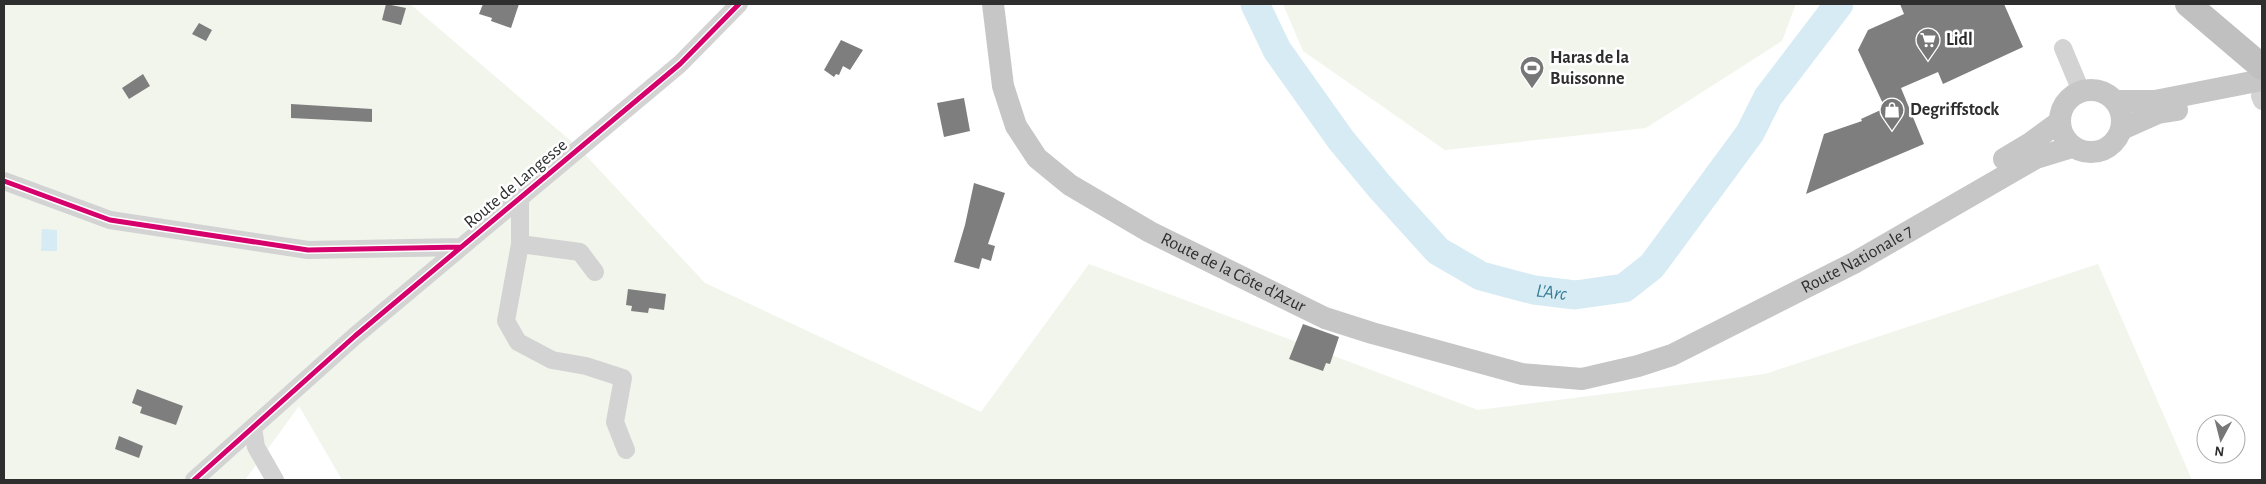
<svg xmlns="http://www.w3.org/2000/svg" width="2266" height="484" viewBox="0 0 2266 484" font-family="'Alegreya Sans',sans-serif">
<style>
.green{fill:#f1f5eb}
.water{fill:#d6ebf3}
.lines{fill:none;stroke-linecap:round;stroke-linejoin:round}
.river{stroke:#d6ebf3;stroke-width:29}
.building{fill:#7e7e7e}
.minor{stroke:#d3d3d3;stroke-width:18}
.major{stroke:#c6c6c6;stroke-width:22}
.highway{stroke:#c0c0c0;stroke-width:26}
.cycleway-casing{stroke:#fff;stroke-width:8}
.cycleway{stroke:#d6006c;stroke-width:5}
.labels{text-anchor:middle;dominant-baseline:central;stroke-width:5;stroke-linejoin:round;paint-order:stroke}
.poi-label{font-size:18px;font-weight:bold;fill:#2e2e2e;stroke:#fff;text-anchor:start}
.street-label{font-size:18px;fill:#2e2e2e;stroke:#fff}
.water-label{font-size:19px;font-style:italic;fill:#357c96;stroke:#fff}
</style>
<rect width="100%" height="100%" fill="#fff"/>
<path class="green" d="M4,4H410L578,147L705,283L981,412L1089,264L1478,410L1765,374L2098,264L2192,480H342L299,406L245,480H4Z
M1283,4H1796L1782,41L1646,128L1445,150L1303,51Z"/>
<path class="water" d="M42,229L57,230V251H41Z"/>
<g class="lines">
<path class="river" id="s1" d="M1255,4L1277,50L1341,140L1380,187L1438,251L1481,276L1534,290L1575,295L1624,288L1652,266L1750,133L1768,97L1839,4"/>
</g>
<path class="building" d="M386,4L406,8L401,25L382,20Z
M483,4H519L511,28L491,21L492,18L479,14Z
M1900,4H2004L2023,47L1943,84L1938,72L1901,88L1924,144L1806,194L1824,134L1862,121L1861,119L1885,108L1858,50L1868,30L1904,14Z
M199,23L212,30L206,41L192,34Z
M841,40L863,50L850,70L843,66L839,75L836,74L834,77L824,70Z
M143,74L150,86L129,99L122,88Z
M964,98L970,131L944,137L937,103Z
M291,104L372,109V122L291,118Z
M974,183L1005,193L988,244L995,246L991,261L982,258L979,269L954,262L965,225Z
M628,289L666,294L664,310L649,308L648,313L631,311L632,306L626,305Z
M1303,324L1339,337L1330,364L1326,363L1323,371L1289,359Z
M137,389L183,406L176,425L140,413L142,407L132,403Z
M119,436L143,446L139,458L115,449Z"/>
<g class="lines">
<path class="minor" d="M2063,48L2081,91
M2260,96L2262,101
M4,181L110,220L308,250L461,247
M520,198V244L580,252L595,272
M520,244L506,321L518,342L552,360L586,366L623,378L615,422L626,450
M253,428L256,447L275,480
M194,480L355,336L680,64L739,4"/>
<g class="major">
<path id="s2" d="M993,4L1003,86L1016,126L1037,158L1070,185L1150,232L1325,318L1372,333L1522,374L1582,379L1638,366L1672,355L1854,263L2036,158L2072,147"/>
<circle cx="2091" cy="121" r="31"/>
<path d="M2116,101H2155L2262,80"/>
<path d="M2122,129L2158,113L2177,110"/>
<path d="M2004,159L2029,144L2059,122"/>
</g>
<path class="highway" d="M2188,4L2262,67"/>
<defs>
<path id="cycleway" d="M4,181L110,220L308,250L461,247
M194,480L355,336L680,64L739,4"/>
</defs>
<use href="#cycleway" class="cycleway-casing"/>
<use href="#cycleway" class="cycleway"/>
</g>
<defs>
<symbol id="supermarket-pin" viewBox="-11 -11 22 30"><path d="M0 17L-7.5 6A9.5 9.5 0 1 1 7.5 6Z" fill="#777" stroke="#fff"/><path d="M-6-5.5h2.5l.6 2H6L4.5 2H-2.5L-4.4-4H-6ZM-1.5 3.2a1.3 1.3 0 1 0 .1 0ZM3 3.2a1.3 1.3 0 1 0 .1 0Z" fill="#fff"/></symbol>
<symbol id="stadium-pin" viewBox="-11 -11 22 30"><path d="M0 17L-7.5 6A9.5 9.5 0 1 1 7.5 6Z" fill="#777" stroke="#fff"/><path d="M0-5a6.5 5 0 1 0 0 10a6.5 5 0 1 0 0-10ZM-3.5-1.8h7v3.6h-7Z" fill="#fff"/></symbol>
<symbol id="shop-pin" viewBox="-11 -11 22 30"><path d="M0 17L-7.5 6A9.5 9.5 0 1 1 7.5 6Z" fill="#777" stroke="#fff"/><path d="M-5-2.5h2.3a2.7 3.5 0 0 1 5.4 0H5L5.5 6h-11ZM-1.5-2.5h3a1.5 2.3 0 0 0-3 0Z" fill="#fff"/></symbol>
</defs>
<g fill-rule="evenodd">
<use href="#supermarket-pin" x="1914" y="26" width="28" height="38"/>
<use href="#stadium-pin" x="1518" y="54" width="28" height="38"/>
<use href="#shop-pin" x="1878" y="96" width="28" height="38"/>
</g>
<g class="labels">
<g class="poi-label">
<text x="1946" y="40">Lidl</text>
<text x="1550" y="58">Haras de la<tspan x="1550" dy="21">Buissonne</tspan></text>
<text x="1910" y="110">Degriffstock</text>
</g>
<g class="street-label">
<text transform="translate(516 184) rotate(-40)">Route de Langesse</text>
<text stroke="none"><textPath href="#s2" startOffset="1060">Route Nationale 7</textPath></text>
<text stroke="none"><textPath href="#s2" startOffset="391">Route de la Côte d'Azur</textPath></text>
</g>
<g class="water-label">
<text stroke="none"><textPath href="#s1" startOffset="431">L'Arc</textPath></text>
</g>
</g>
<rect width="2266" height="484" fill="none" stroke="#2e2e2e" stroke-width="10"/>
<g transform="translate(2221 439) rotate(187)"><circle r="24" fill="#ffffff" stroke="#ababab"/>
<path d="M0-4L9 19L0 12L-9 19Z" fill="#777777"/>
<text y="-8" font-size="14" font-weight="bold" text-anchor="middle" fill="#2e2e2e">N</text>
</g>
</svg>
